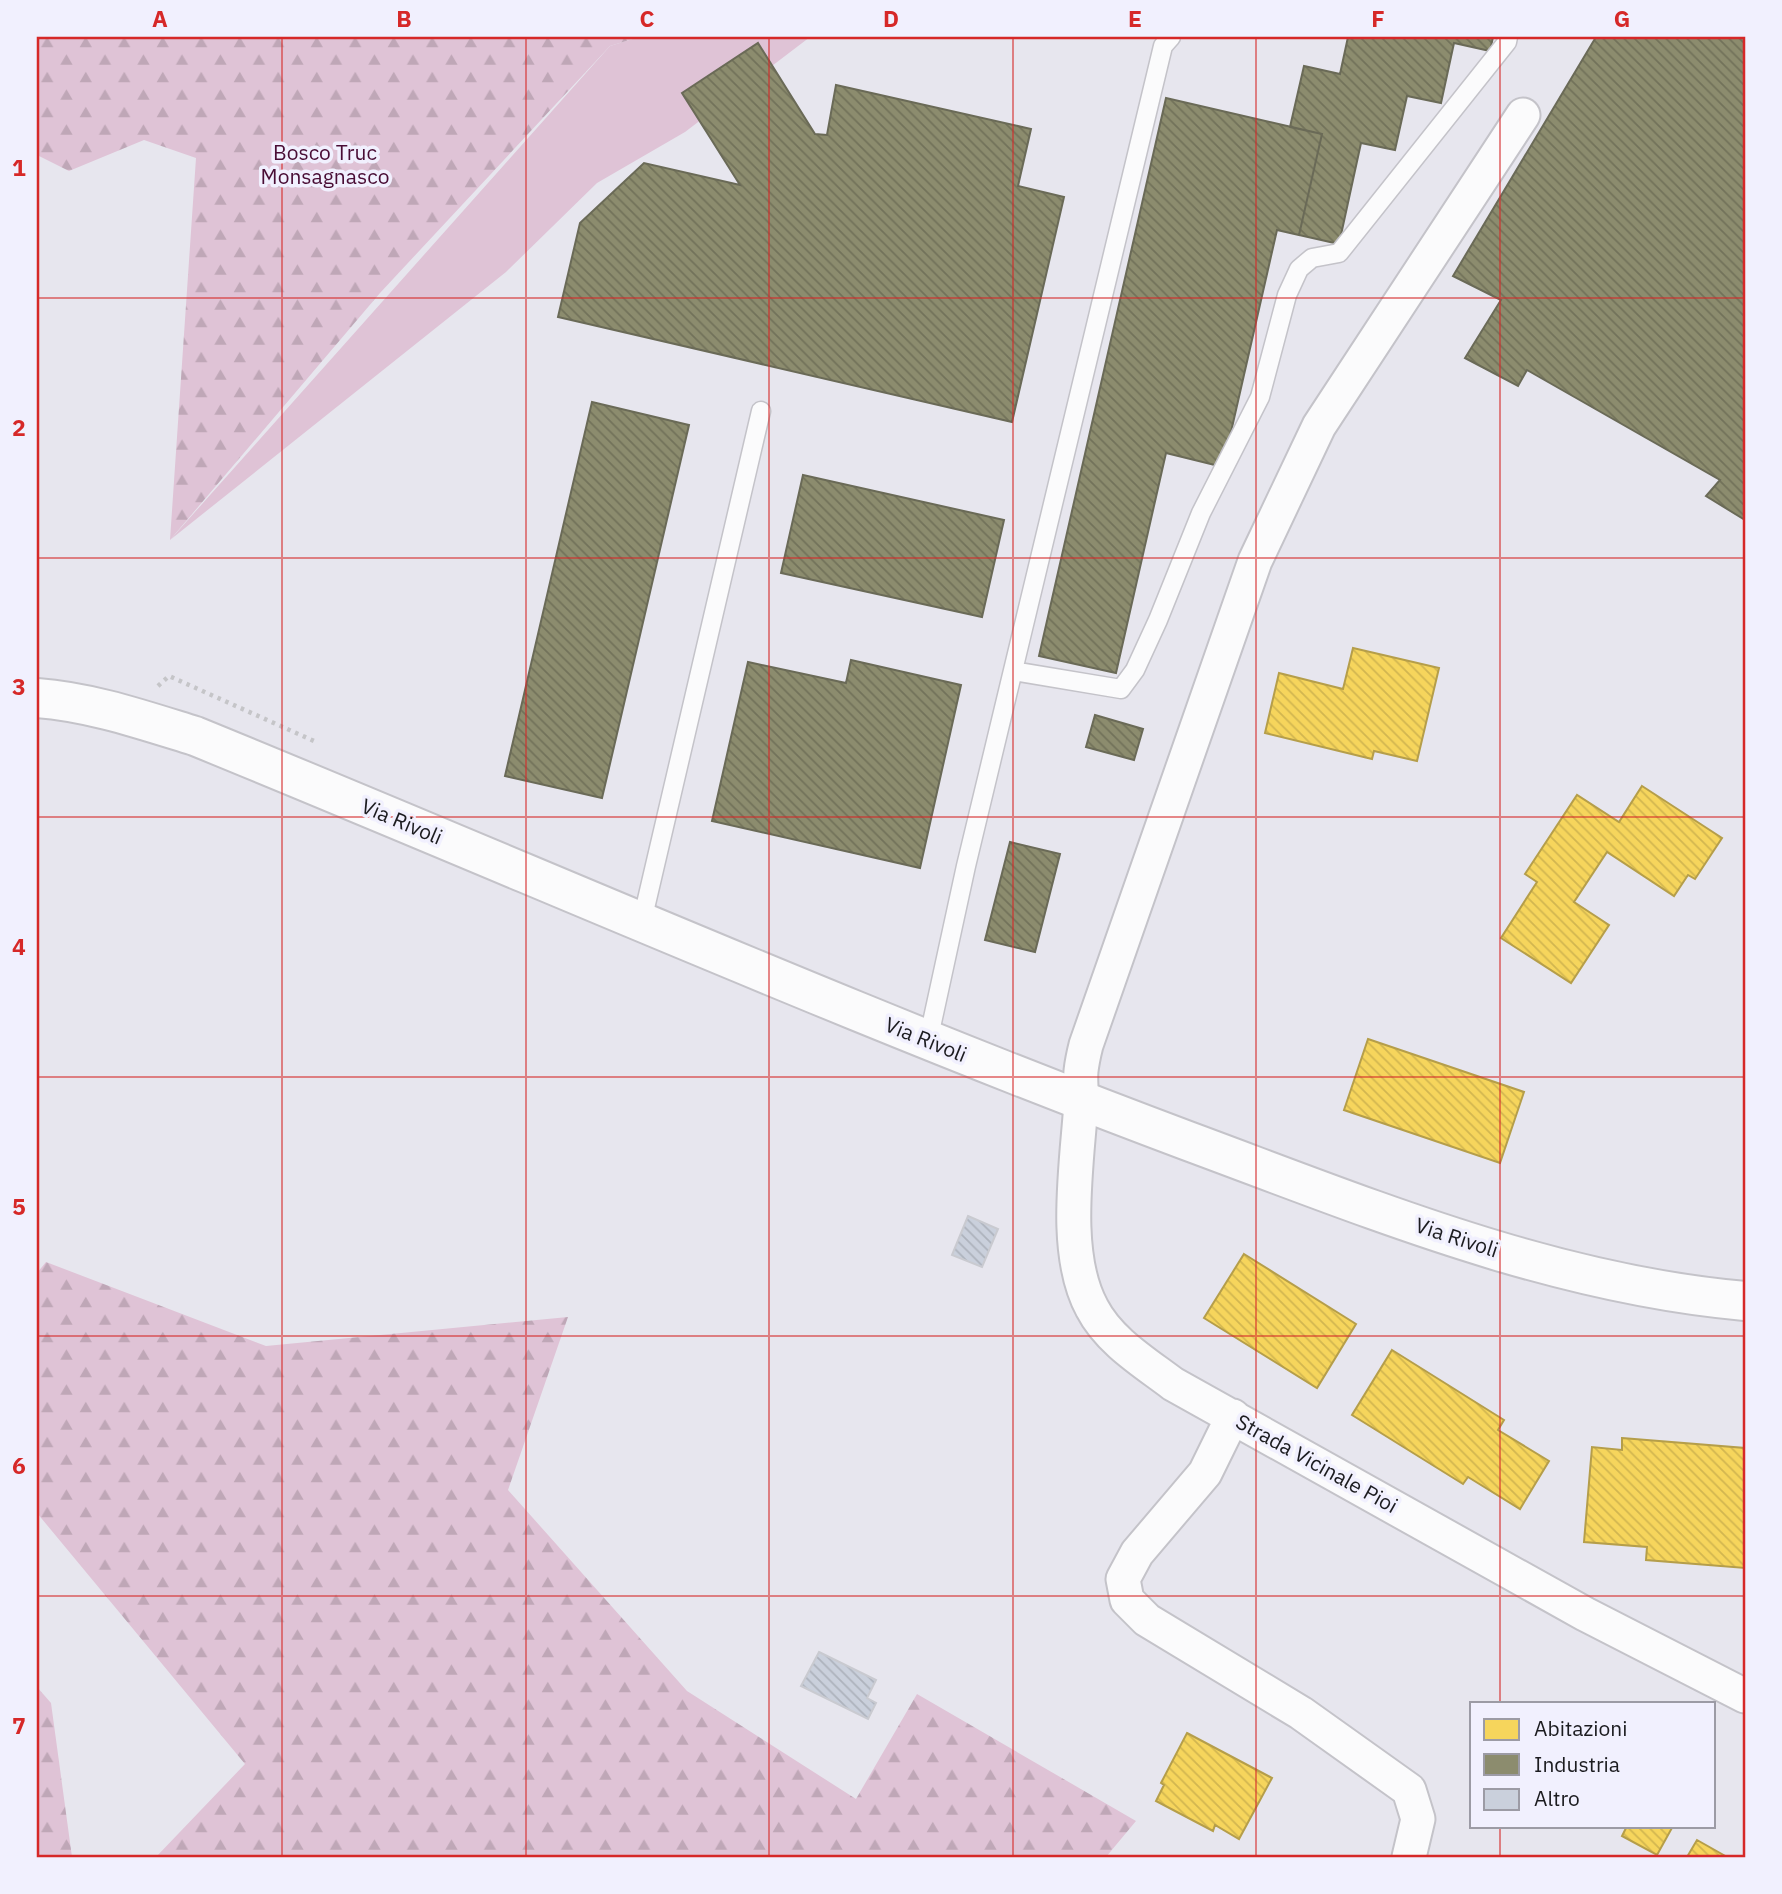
<svg xmlns="http://www.w3.org/2000/svg" width="1782" height="1894" viewBox="0 0 1782 1894" font-family="'IBM Plex Sans',sans-serif">
<style>
.grass{fill:#dfc3d6}
.forest{fill:url(#forest-firs)}
.homes{fill:url(#homes-back-hatch);stroke:#b59e4a;stroke-width:2}
.industry{fill:url(#industry-back-hatch);stroke:#6a6a57;stroke-width:2}
.building{fill:url(#building-back-hatch);stroke:#c9cad0;stroke-width:2}
.lines{fill:none;stroke-linecap:round;stroke-linejoin:round}
.service-casing{stroke:#c4c3c9;stroke-width:21}
.minor-casing{stroke:#c4c3c9;stroke-width:37}
.tertiary-casing{stroke:#c4c3c9;stroke-width:42}
.path{stroke:#c5c5c8;stroke-width:4.5;stroke-dasharray:3.5 5;stroke-linecap:butt}
.service{stroke:#fbfbfc;stroke-width:18}
.minor{stroke:#fbfbfc;stroke-width:33}
.tertiary{stroke:#fbfbfc;stroke-width:38}
.grid{fill:none;stroke:#d62828;stroke-width:2;stroke-opacity:0.55}
.labels{text-anchor:middle;dominant-baseline:central;stroke-width:7;stroke-linejoin:round;paint-order:stroke}
.park-label{font-size:21px;fill:#490d35;stroke:#f1f0fe}
.street-label{font-size:21px;fill:#1c1c20;stroke:#f1f0fe}
.neatline{fill:none;stroke:#d62828;stroke-width:2.5}
.grid-label{font-size:23px;text-anchor:middle;font-weight:bold;fill:#d62828}
</style>
<defs>
<pattern id="forest-firs" width="22" height="20" patternUnits="userSpaceOnUse" patternTransform="scale(1.75)"><rect width="22" height="20" fill="#dfc3d6"/><path d="M5 1l3.5 6h-7zM16 11l3.5 6h-7z" fill="#bfa7b7"/></pattern>
<pattern id="homes-back-hatch" width="6" height="6" patternUnits="userSpaceOnUse" patternTransform="scale(1.75)"><rect width="6" height="6" fill="#f6d55c"/><path d="M-1 5l2 2M0 0l6 6M5-1l2 2" fill="none" stroke="#d2b650"/></pattern>
<pattern id="industry-back-hatch" width="6" height="6" patternUnits="userSpaceOnUse" patternTransform="scale(1.75)"><rect width="6" height="6" fill="#8c8c6e"/><path d="M-1 5l2 2M0 0l6 6M5-1l2 2" fill="none" stroke="#72725a"/></pattern>
<pattern id="building-back-hatch" width="6" height="6" patternUnits="userSpaceOnUse" patternTransform="scale(1.75)"><rect width="6" height="6" fill="#cad0dc"/><path d="M-1 5l2 2M0 0l6 6M5-1l2 2" fill="none" stroke="#adb2bc"/></pattern>
</defs>
<rect width="100%" height="100%" fill="#e7e6ee"/>
<path class="grass" d="M639,37H810L685,132L597,183L506,272L170,540L610,46Z"/>
<path class="forest" d="M37,37H639L610,46L380,293L170,540L196,158L144,140L69,171L37,155Z
M46,1262L266,1346L568,1317L508,1490L687,1691L856,1799L917,1694L1136,1821L1106,1857H156L245,1764L37,1513V1273Z
M37,1687L51,1703L72,1857H37Z"/>
<path class="homes" d="M1353,648L1439,668L1417,761L1374,751L1372,759L1265,733L1279,673L1343,689Z
M1642,786L1722,838L1695,879L1688,875L1674,896L1607,852L1574,902L1609,925L1571,983L1501,938L1537,882L1525,874L1577,795L1619,822Z
M1368,1039L1524,1092L1500,1163L1344,1110Z
M1244,1254L1356,1324L1317,1388L1204,1318Z
M1392,1350L1504,1420L1498,1430L1549,1461L1520,1509L1468,1477L1463,1484L1352,1415Z
M1622,1438L1745,1448V1568L1646,1560L1647,1547L1584,1542L1592,1447L1622,1450Z
M1187,1733L1272,1778L1239,1839L1215,1825L1213,1831L1156,1801L1164,1785L1161,1783Z
M1627,1826H1673L1657,1855L1622,1836Z
M1697,1840L1727,1857H1687Z"/>
<path class="industry" d="M1348,37H1493L1490,51L1454,43L1441,103L1407,96L1395,150L1361,143L1339,244L1299,235L1322,134L1290,127L1304,66L1340,74Z
M1596,37H1745V520L1706,496L1720,480L1527,370L1518,386L1465,358L1501,300L1453,276Z
M758,43L815,134L827,135L836,85L1031,129L1018,186L1064,197L1012,422L558,317L580,223L644,163L740,185L682,93Z
M1166,98L1322,134L1299,235L1277,230L1223,467L1166,453L1116,673L1039,656Z
M592,402L689,425L602,798L505,776Z
M803,475L1004,520L982,617L781,573Z
M851,660L961,685L920,868L712,821L748,662L846,683Z
M1095,715L1143,729L1134,760L1086,747Z
M1010,842L1060,854L1035,952L985,940Z"/>
<path class="building" d="M968,1216L998,1229L982,1267L952,1255Z
M819,1652L876,1680L867,1698L876,1703L868,1719L801,1686Z"/>
<g class="lines">
<defs>
<path id="service" d="M1013,671L1121,689L1135,670L1158,620L1201,513L1260,397L1287,295L1299,269L1312,258L1339,253L1507,42L1508,37
M642,921L761,411
M928,1041L966,866L1163,46L1171,37"/>
<path id="minor" d="M1523,115L1319,426L1255,561L1086,1045C1084,1053 1082,1062 1081,1071C1080,1081 1082,1092 1081,1103C1077,1164 1062,1253 1092,1308C1109,1341 1144,1362 1173,1384L1585,1614L1745,1696
M1233,1416L1205,1473L1137,1553L1123,1579L1127,1600L1147,1620L1301,1713L1409,1790L1418,1819L1409,1857"/>
<path id="tertiary" d="M37,698C91,702 143,720 195,736C526,871 853,1016 1188,1141C1369,1208 1551,1284 1745,1301"/>
</defs>
<use href="#service" class="service-casing"/>
<use href="#minor" class="minor-casing"/>
<use href="#tertiary" class="tertiary-casing"/>
<path class="path" d="M158,686L169,676L314,741"/>
<use href="#service" class="service"/>
<use href="#minor" class="minor"/>
<use href="#tertiary" class="tertiary"/>
</g>
<path class="grid" d="M282,37V1857M526,37V1857M769,37V1857M1013,37V1857M1256,37V1857M1500,37V1703M37,298H1745M37,558H1745M37,817H1745M37,1077H1745M37,1336H1745M37,1596H1745M1500,1826V1857"/>
<g class="labels">
<g class="park-label">
<text x="325" y="152">Bosco Truc<tspan x="325" dy="24">Monsagnasco</tspan></text>
</g>
<g class="street-label">
<text transform="translate(402 821) rotate(23)">Via Rivoli</text>
<text transform="translate(926 1039) rotate(22)">Via Rivoli</text>
<text transform="translate(1457 1237) rotate(18)">Via Rivoli</text>
<text transform="translate(1317 1463) rotate(29)">Strada Vicinale Pioi</text>
</g>
</g>
<rect width="1782" height="1894" fill="none" stroke="#f1f0fe" stroke-width="77"/>
<rect x="1470" y="1702" width="245" height="126" fill="#f1f0fe" stroke="#9c9ba5" stroke-width="2"/>
<rect x="1484" y="1719" width="35" height="21" fill="#f6d55c" stroke="#9c9ba5" stroke-width="2"/>
<text x="1534" y="1736" font-size="21" fill="#1c1c20">Abitazioni</text>
<rect x="1484" y="1754" width="35" height="21" fill="#8c8c6e" stroke="#9c9ba5" stroke-width="2"/>
<text x="1534" y="1772" font-size="21" fill="#1c1c20">Industria</text>
<rect x="1484" y="1789" width="35" height="21" fill="#cad0dc" stroke="#9c9ba5" stroke-width="2"/>
<text x="1534" y="1806" font-size="21" fill="#1c1c20">Altro</text>
<rect x="38" y="38" width="1706" height="1818" class="neatline"/>
<g class="grid-label">
<text x="160" y="27">A</text>
<text x="404" y="27">B</text>
<text x="647" y="27">C</text>
<text x="891" y="27">D</text>
<text x="1135" y="27">E</text>
<text x="1378" y="27">F</text>
<text x="1622" y="27">G</text>
<text x="19" y="176">1</text>
<text x="19" y="436">2</text>
<text x="19" y="695">3</text>
<text x="19" y="955">4</text>
<text x="19" y="1215">5</text>
<text x="19" y="1474">6</text>
<text x="19" y="1734">7</text>
</g>
</svg>
